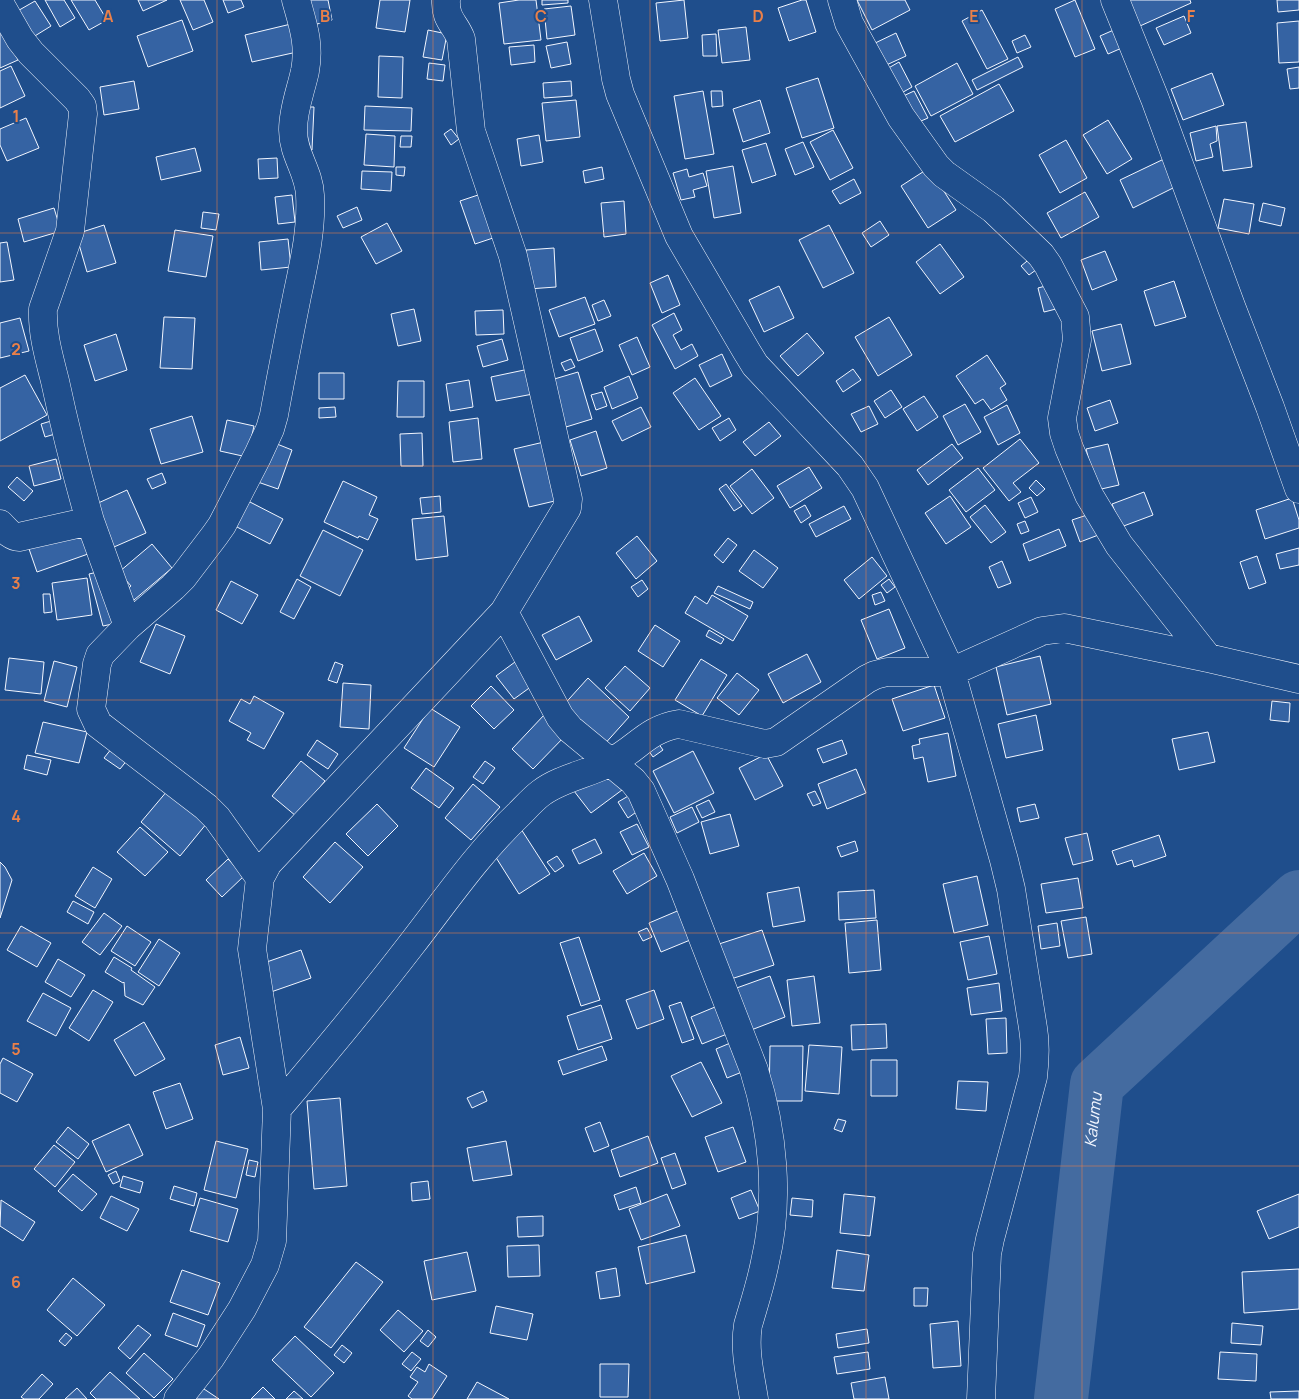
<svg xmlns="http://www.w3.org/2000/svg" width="1299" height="1399" viewBox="0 0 1299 1399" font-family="Manrope,sans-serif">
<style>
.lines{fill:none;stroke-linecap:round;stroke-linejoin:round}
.river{stroke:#446ba0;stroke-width:54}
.building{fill:#3563a3;stroke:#f2f6ff}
.minor-casing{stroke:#f2f6ff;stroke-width:29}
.minor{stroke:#1f4e8c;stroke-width:28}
.grid{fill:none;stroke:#ea8049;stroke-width:1;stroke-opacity:0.55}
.labels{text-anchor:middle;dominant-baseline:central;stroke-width:4;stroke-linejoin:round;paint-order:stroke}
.water-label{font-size:16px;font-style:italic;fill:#f2f6ff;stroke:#1f4e8c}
.grid-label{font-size:16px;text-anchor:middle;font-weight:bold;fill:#ea8049;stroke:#1f4e8c;stroke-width:4;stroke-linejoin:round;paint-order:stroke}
</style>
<rect width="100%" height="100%" fill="#1f4e8c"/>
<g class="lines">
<path class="river" id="s1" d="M1061,1399L1097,1084L1299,897"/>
</g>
<path class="building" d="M45,0H64L75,18L60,27Z
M71,0H95L107,20L89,30Z
M138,0H167L143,11Z
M180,0H204L213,22L193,30Z
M223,0H241L244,7L228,13Z
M300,0H328L332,20L306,27Z
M380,0H410L405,32L376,28Z
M519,0H536L541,40L504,44L499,3Z
M542,0H568V3L542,5Z
M684,0L688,38L660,41L656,3Z
M802,0H806L816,32L789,41L778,8Z
M857,0H905L910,10L872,30Z
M1075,0L1095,49L1075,57L1055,9Z
M1129,0H1190L1191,3L1140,26Z
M1277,0H1299V10L1278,12Z
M35,1L51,26L30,39L14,13Z
M571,6L575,35L547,39L544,9Z
M982,10L1008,59L987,69L962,21Z
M1184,16L1191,33L1164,45L1156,28Z
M182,20L193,51L148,67L137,36Z
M1299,21V62L1279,63L1277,23Z
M291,24L297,52L252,62L245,35Z
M0,25H1L18,60L0,68Z
M746,27L750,60L722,63L718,30Z
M1116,29L1124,47L1108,54L1100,36Z
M428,30L447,34L442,60L423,57Z
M896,33L906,56L882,67L871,45Z
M716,34L717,56H703L702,35Z
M1025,35L1031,47L1017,53L1012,41Z
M567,42L571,64L551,68L546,46Z
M534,45L535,62L511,65L509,47Z
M379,56L403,57L402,98L378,97Z
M1018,57L1023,67L977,90L972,80Z
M899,62L912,87L898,95L885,70Z
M429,63L445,65L443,81L427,79Z
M957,63L973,94L931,116L915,86Z
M11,66L25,96L0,108V71Z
M1299,67V88L1290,89L1287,69Z
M1212,73L1224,105L1183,120L1171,89Z
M818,78L834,128L802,138L786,88Z
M134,81L139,109L104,115L100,87Z
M571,81L572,96L544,98L543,83Z
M999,84L1014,111L955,142L940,116Z
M703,91L714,154L685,159L674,96Z
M711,91H722L723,106L712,107Z
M914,91L928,118L914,124L901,97Z
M576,100L580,137L546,141L542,103Z
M760,100L770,133L743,142L733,109Z
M365,106L412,108L411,131L364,130Z
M300,107H314L312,150L299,149Z
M26,118L39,148L7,161L0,145V129Z
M1108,120L1132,159L1107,174L1083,135Z
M1246,122L1252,167L1223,171L1217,126Z
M1216,126L1217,141L1210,144L1213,157L1196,161L1190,133Z
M451,129L459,139L451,145L444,134Z
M833,130L853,168L830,180L810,142Z
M366,134L395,136L394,167L364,165Z
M539,135L543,162L521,166L517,139Z
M401,136H412L411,147H400Z
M1066,140L1087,178L1060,193L1039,155Z
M803,142L814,167L795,175L785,149Z
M766,143L776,175L752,183L742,150Z
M195,148L201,171L161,180L156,157Z
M277,158L278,178L259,179L258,159Z
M1166,158L1179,185L1133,208L1120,180Z
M733,166L741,213L714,218L706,171Z
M396,167H405L404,176L396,175Z
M602,167L604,179L585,183L583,171Z
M929,168L956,210L928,228L901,186Z
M687,169L689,177L703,173L707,186L693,190L695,197L681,200L673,173Z
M362,171L392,172L391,191L361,189Z
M854,179L861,193L840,204L832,191Z
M1085,192L1099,217L1061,238L1047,213Z
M484,193L499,236L475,244L460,201Z
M292,195L295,222L278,224L275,197Z
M1224,199L1254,204L1249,234L1218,228Z
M624,201L626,234L604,237L601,203Z
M1263,203L1285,208L1281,226L1259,221Z
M357,207L362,220L343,228L337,216Z
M54,208L61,231L24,242L18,219Z
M203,212L219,214L216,230L201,228Z
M880,221L889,235L871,247L862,233Z
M387,223L402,251L376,264L361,237Z
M104,225L116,263L87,272L76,234Z
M829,225L854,273L823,288L799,240Z
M175,230L213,236L206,277L168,271Z
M288,239L291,267L261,270L259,242Z
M7,242L14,280L0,282V243Z
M940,244L964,277L940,294L916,262Z
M554,248L556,287L528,289L526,250Z
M1105,251L1117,280L1092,290L1081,260Z
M1032,257L1040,267L1029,275L1021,266Z
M668,275L680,305L662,313L650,283Z
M1174,281L1186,317L1155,326L1144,291Z
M1053,284L1060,308L1044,312L1038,288Z
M779,286L794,318L764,332L749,300Z
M585,297L595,324L559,337L549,310Z
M604,300L611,316L598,321L592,305Z
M414,309L421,341L398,346L391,314Z
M503,310L504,334L476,335L475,311Z
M674,313L682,330L673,335L681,350L692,344L698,356L675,369L652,325Z
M164,317L195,318L192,369L160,368Z
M889,317L912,355L878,376L855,337Z
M20,318L29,351L0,358V323Z
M1121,324L1131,364L1102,371L1092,331Z
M595,329L603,351L578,361L570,338Z
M807,333L824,353L798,376L780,356Z
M116,334L127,370L95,381L84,345Z
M637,337L650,367L632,375L619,345Z
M502,339L508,360L483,367L477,346Z
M722,354L732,376L710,387L699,365Z
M987,355L1006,384L1000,388L1007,400L991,410L983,399L975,404L956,376Z
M571,359L575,367L565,371L561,363Z
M529,369L533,394L496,401L491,377Z
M853,369L861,380L843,392L836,381Z
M578,372L592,419L566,427L551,380Z
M319,373H344V399H319Z
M25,375L47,415L0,441V388Z
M629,376L638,398L612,409L604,387Z
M695,378L721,416L699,430L673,393Z
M469,380L473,407L450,411L446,384Z
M398,381H424V417H397Z
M891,390L902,407L885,418L874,401Z
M602,392L607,406L596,410L591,395Z
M924,396L938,417L917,431L903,409Z
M1110,400L1118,423L1095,431L1087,408Z
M965,404L981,432L958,445L943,416Z
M1007,405L1020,433L998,445L984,417Z
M869,406L878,424L861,432L851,414Z
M335,407L336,417L319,418V408Z
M641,407L651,427L622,441L612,421Z
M192,416L203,452L161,464L150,429Z
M478,418L482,459L453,462L449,422Z
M729,418L736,430L720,441L712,428Z
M227,420L254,426L247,457L220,451Z
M51,421L55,434L45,437L41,424Z
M769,422L781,436L755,456L743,442Z
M596,431L607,468L581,476L570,440Z
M422,433L423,466H401L400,434Z
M1020,439L1039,463L1013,483L1021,492L1009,501L983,468Z
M267,440L292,450L278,489L252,480Z
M544,442L559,500L529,507L514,449Z
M952,444L963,458L928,485L917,470Z
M1108,444L1119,485L1097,490L1086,449Z
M56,459L61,479L34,486L29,466Z
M809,467L822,488L790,508L777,486Z
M978,468L995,490L966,512L949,490Z
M752,469L774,498L752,514L730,486Z
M162,473L166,483L152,489L147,479Z
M17,477L33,491L24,501L8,487Z
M1036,480L1045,489L1037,496L1029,488Z
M343,481L377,497L369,515L378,519L368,540L359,536L358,538L324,522Z
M726,484L742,506L734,511L719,489Z
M127,490L146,533L114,547L96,504Z
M1144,492L1153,515L1121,527L1112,504Z
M440,496L441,512L422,514L420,498Z
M950,496L971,527L946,544L925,513Z
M1031,497L1038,512L1025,518L1018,503Z
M1292,498L1299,520V528L1265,539L1256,510Z
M248,501L283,519L270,544L235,526Z
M805,505L811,516L801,523L794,511Z
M985,505L1006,532L991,543L970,517Z
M844,506L851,519L816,537L809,524Z
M1093,513L1101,534L1080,542L1072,520Z
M444,516L448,556L416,560L412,519Z
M1025,521L1029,531L1021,534L1017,524Z
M79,529L88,554L37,572L28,546Z
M1059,529L1066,546L1029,561L1023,544Z
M323,530L363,550L340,596L300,576Z
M637,536L657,561L636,579L616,553Z
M728,538L737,545L723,563L714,555Z
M152,544L172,568L128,605L120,595L131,586L119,572Z
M1299,548V565L1280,569L1276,554Z
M754,550L778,568L763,588L739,571Z
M1257,556L1266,583L1249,589L1240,562Z
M872,557L887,576L859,599L844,580Z
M1002,561L1011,583L998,588L989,567Z
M102,571L117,623L103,626L89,574Z
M87,578L92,615L57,620L52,583Z
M297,579L311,587L294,619L280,612Z
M889,579L895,587L887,593L881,585Z
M642,580L648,589L638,597L631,587Z
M231,581L258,595L242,624L216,610Z
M718,586L753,602L750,609L714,593Z
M881,592L885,601L875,605L872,595Z
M43,594H50L52,612L44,613Z
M712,595L748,616L733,641L685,613L695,596L707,604Z
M889,609L905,648L877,659L861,620Z
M579,616L592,641L556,660L542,635Z
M156,624L185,636L170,674L140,662Z
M655,625L680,641L663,667L638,651Z
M709,630L724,639L721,644L706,636Z
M807,654L821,682L783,703L768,674Z
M1040,656L1051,704L1007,715L996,667Z
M9,658L44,662L41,694L5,690Z
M701,659L727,675L702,716L675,700Z
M54,661L77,667L67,707L44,701Z
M335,662L343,665L337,683L328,680Z
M515,662L532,686L514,699L496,676Z
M625,666L650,688L630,711L605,688Z
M737,673L759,690L739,715L717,698Z
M588,678L629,717L602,747L560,709Z
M343,683L371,685L369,729L340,727Z
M934,685L945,718L903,731L892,699Z
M491,686L514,710L494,729L471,706Z
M254,696L284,713L264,749L247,740L251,733L229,721L241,699L250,704Z
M1272,701L1290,703L1289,722L1270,720Z
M430,708L460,727L434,767L404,748Z
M545,714L567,734L533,769L512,749Z
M1036,715L1043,750L1006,758L998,724Z
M43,722L87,732L79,763L35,753Z
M1208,732L1215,762L1179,770L1172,739Z
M948,733L956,776L928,782L923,757L914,759L912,746L920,744L919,739Z
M317,740L338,754L328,769L307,755Z
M656,740L663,750L653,757L646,747Z
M842,740L847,754L823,763L817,749Z
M112,748L128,759L120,769L104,758Z
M693,751L714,793L674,813L653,771Z
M766,754L783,786L755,800L739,768Z
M27,755L51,760L47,775L24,769Z
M301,761L325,781L296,816L272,796Z
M485,761L495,768L483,784L473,777Z
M604,767L622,790L591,813L574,791Z
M426,768L454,788L439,808L411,788Z
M856,769L866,793L827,809L818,784Z
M473,784L500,807L471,840L445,818Z
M168,790L207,823L180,856L141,822Z
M815,791L821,803L813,806L807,794Z
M630,795L639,810L628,818L618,802Z
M709,800L715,812L702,818L696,806Z
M377,804L398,826L368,856L346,834Z
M1035,804L1039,818L1020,822L1017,808Z
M692,807L699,822L677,833L670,817Z
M730,814L739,846L710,854L701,822Z
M637,824L649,847L632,855L620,832Z
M140,827L168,852L145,876L117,852Z
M521,829L550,874L519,894L490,848Z
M1087,833L1093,860L1073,865L1065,838Z
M1159,835L1166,856L1134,867L1132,860L1117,865L1112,851Z
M595,839L602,853L579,864L572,850Z
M855,841L858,851L841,857L837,847Z
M335,842L363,867L330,903L303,877Z
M644,853L657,876L627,894L613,871Z
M557,856L564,866L555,872L547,862Z
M228,859L244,876L222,897L206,880Z
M0,862L5,867L12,880L0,918Z
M93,867L112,879L95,908L75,896Z
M977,876L988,925L954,933L943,884Z
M1078,878L1083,908L1046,913L1041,884Z
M799,887L805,921L773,927L767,893Z
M874,890L876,918L839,920L838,892Z
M73,901L94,912L88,924L67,912Z
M682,909L695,938L661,952L649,923Z
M104,913L122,926L100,955L82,942Z
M1086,917L1092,954L1068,958L1061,921Z
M877,920L881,970L849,973L845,923Z
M1057,923L1060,946L1041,949L1038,926Z
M21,926L51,943L37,967L7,950Z
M127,926L151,942L135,966L111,951Z
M647,928L652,937L643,941L638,932Z
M762,930L774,965L731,979L719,944Z
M989,936L997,974L968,980L960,942Z
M579,937L600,1000L581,1006L560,943Z
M159,939L180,953L159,986L138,972Z
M301,950L311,978L271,992L261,964Z
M114,957L132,968L131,970L155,987L143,1005L125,996L124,982L123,983L105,972Z
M58,959L85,975L71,997L45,982Z
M770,976L785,1017L746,1032L731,990Z
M814,976L820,1023L792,1026L787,980Z
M999,983L1002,1011L971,1015L967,988Z
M93,990L113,1002L89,1041L69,1028Z
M654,990L664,1019L637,1029L626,1000Z
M43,993L71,1008L56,1036L27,1021Z
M681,1002L694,1039L682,1043L669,1006Z
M601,1005L612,1039L578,1050L567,1016Z
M715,1007L727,1034L702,1044L691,1017Z
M1006,1018L1007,1053L988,1054L986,1019Z
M144,1022L165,1059L135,1076L114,1040Z
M886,1024L887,1048L852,1050L851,1025Z
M240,1037L249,1068L223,1075L215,1045Z
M735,1041L747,1070L727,1078L716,1049Z
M809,1045L842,1047L839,1094L805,1091Z
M602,1046L607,1060L563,1075L558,1061Z
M770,1046H803L802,1101H769Z
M3,1058L33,1074L17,1102L0,1093V1064Z
M871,1060H897V1096H871Z
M701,1062L722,1103L692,1117L671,1076Z
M958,1081L988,1082L986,1111L956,1109Z
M180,1083L193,1119L166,1129L153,1092Z
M483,1091L487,1101L472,1108L467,1098Z
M340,1098L347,1186L314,1189L307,1101Z
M838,1119L846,1121L842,1132L834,1129Z
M600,1122L609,1146L594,1152L585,1128Z
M129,1124L143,1155L106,1172L92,1141Z
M68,1127L89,1144L78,1159L56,1142Z
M733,1127L746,1162L718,1172L705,1137Z
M648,1136L658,1163L620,1177L611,1150Z
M216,1141L248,1149L236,1198L204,1190Z
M506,1141L512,1175L473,1181L467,1148Z
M54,1145L75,1162L55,1187L34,1169Z
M675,1153L686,1184L672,1189L661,1158Z
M249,1160L258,1162L255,1177L246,1175Z
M116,1171L120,1181L113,1184L108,1175Z
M73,1174L97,1194L82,1211L58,1191Z
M123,1176L143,1182L140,1193L120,1187Z
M428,1181L430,1199L412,1201L411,1183Z
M174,1186L197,1193L194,1206L170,1199Z
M636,1187L641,1203L619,1210L614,1195Z
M751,1190L760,1211L739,1219L731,1198Z
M667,1194L680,1226L641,1240L629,1209Z
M844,1194L875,1197L870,1236L840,1233Z
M1299,1194V1227L1269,1239L1257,1211Z
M111,1196L139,1209L127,1231L100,1218Z
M200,1198L238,1209L228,1242L190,1231Z
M792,1198L813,1200L812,1217L790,1215Z
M1,1200L35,1222L23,1241L0,1226Z
M543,1216V1236L518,1237L517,1217Z
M686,1235L695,1272L646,1284L638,1247Z
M539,1245L540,1276L508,1277L507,1246Z
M837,1250L869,1255L864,1291L832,1288Z
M467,1252L476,1291L432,1300L424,1261Z
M356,1262L383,1282L331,1348L304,1327Z
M616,1268L620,1296L600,1299L596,1272Z
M1299,1269V1309L1244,1313L1242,1272Z
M182,1270L220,1283L208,1315L170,1302Z
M73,1278L105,1305L77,1336L47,1310Z
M914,1288H928L927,1306H914Z
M496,1306L533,1314L527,1340L490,1333Z
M398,1310L423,1331L404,1352L380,1330Z
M173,1313L205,1325L197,1347L165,1335Z
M958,1321L961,1366L933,1368L930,1324Z
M1232,1323L1263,1326L1261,1345L1231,1343Z
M138,1325L151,1335L130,1359L118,1348Z
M867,1329L869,1343L838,1348L836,1334Z
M428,1330L436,1337L428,1347L420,1341Z
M66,1333L72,1338L65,1346L59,1341Z
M295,1336L334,1373L311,1397L272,1360Z
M342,1345L352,1353L344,1363L334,1355Z
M412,1352L421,1359L411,1371L402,1364Z
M868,1352L870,1369L837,1374L834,1357Z
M1220,1352L1257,1354L1256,1381L1218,1379Z
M144,1353L173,1379L154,1398L126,1373Z
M429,1364L447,1376L432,1399H412L408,1396L418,1382L410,1377L417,1367L425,1372Z
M600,1364H629L628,1397H600Z
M110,1372L140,1399H96L90,1393Z
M42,1374L53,1384L39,1399H24L21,1397Z
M885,1377L889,1399H854L851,1383Z
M477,1382L509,1399H467Z
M201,1387L219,1399H193Z
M263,1387L275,1399H251Z
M77,1388L87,1399H65Z
M294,1391L303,1399H286Z
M1299,1391V1399H1271L1270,1392Z"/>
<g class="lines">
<defs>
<path id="minor" d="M603,0L616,79L620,94L679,236L747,352L755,365L850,466L865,488L951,672L1004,860L1011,889L1033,1028C1036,1045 1035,1060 1033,1077L990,1239L987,1254L981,1399
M842,0L849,23L855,34L901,117L936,166L944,174L993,209L1041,255L1048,265L1075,317L1077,340L1062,418L1064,433L1069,448L1089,495L1119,545L1208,658
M1115,0L1155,99L1231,306L1270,407L1299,489
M0,4L20,39L31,53L77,99L82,106L83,114L70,231L43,309C42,334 49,357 55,381C65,428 77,475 90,521
M0,524C5,529 11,537 19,537L90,521L128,626
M504,612L560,717L570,729L633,781L641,791L680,879L754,1070C773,1131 780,1199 765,1262C761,1283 754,1304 748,1325C744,1350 750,1374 754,1399
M260,878L217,818L206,807L98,724L91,709L97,664L100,655L128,626L173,587L183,577L215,535L222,525L258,455L270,429L274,415C281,376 289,336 297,296C304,263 312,229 310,195C309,171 293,155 293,130C293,109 301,90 305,71C310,44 303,25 296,0
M277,1109C323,1055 368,1001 411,945C446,900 478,853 519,814C526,807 533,799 541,793C561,778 588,774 611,762C637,749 647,729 679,724L765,744L776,742L867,679L875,675L887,672H951L1042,631L1064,628L1208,658L1299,679
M178,1399L211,1357L242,1309L265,1265L272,1241L277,1109L252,949L260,878L268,863L504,612L567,508L568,499L513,256L471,131L461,39C455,23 445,20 446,0"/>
</defs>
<use href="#minor" class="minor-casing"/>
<use href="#minor" class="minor"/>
</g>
<path class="grid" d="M217,0V1399M433,0V1399M650,0V1399M866,0V1399M1082,0V1399M0,233H1299M0,466H1299M0,700H1299M0,933H1299M0,1166H1299"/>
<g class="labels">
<g class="water-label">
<text stroke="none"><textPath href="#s1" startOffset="281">Kalumu</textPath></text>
</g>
</g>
<g class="grid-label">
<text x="108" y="22">A</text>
<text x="325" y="22">B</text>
<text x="541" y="22">C</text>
<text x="758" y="22">D</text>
<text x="974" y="22">E</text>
<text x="1191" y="22">F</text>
<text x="16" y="122">1</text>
<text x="16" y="355">2</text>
<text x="16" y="589">3</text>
<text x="16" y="822">4</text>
<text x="16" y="1055">5</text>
<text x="16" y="1288">6</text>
</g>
</svg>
